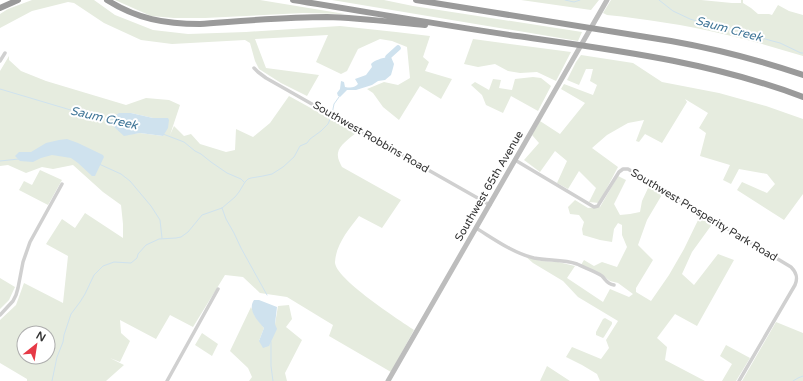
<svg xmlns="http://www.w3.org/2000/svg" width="803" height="381" viewBox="0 0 803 381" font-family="'Varela Round',sans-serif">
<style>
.green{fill:#e6ecdf;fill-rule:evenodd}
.water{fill:#cfe2ee}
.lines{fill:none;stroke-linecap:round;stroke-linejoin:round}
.stream{stroke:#cfe2ee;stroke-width:1}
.river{stroke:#cfe2ee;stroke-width:5.5}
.minor{stroke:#d0d0d0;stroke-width:3.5}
.secondary{stroke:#bdbdbd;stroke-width:5}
.motorway{stroke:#9a9a9a;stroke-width:6}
.labels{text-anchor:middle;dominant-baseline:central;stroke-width:4;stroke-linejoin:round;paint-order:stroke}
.street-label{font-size:11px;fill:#333;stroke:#fff}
.water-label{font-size:12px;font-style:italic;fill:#3f7597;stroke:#fff}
</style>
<rect width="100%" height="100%" fill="#fff"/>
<path class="green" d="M32,0H94L115,15L153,30L188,34L246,32L340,26L396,32L430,36L423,57L429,62L425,71L452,79L441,99L420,86L399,120L383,107L373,93L367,89L384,82L398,85L410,78L407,47L392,41L380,39L358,49L347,71L341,74L316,62L328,35L255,39L266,68L319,75L307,96L281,83L259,69L255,61L250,43L245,40L172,44L141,40L104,23L74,3L68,2L32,11L0,28V14L8,9Z
M115,0H260L345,14L303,13L205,18H174L151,16Z
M332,0H384L413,6L582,32L578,41Z
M521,0H599L591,10Z
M611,0H701L732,3H741V0H743V3L751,8L758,14H769L772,15L778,5L789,11L803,15V56C776,48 750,40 723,34C685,25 646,19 607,15L603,13Z
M473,39L571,52L556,81L537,72L520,73L508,71L495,64L478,67L464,64Z
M581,55L633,63L662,82L719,93L766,106L803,119V194L784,220L737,190L742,182L767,193L775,184L767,174L739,169L731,184L723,180L730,165L700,156L706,133L699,128L708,113L685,99L687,102L662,143L645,134L639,142L636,141L644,120L628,123L607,135L592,148L618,167L599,203L589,202L596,188L579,171L568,189L557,183L567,161L555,151L540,172L524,160L539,143L532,135L540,121L560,134L585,103L561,89L564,84L593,95L597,85L590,81L593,69H586L579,85L567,80L576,62Z
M9,56V60L21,71L46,81L126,105L146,98L169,100L180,105L170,135L174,126L184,136L191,134L200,144L226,152L235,150L236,129L253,137L270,123L289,96L356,133C350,138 339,145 338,153C337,158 340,163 342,167L401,200L382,228L359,216C349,229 336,244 335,262C334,278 399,320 414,330L391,372L329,336L333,325L287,297L260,293L243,277L225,275L193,327L170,315L156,339L120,320L121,333L130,341L120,362L110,358L124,365L106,381H27V379L0,363V320L16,305L24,283L63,303L68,256L46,244L62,219L75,228L85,213L123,238V224L121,205L103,192L73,165L53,169L42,167L26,173L8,165L0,166V71ZM131,113L153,118H162L163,136L140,133L124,135ZM24,333H48V357H24Z
M533,77L541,78L551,86L538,111L511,96L503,113L486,105L482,95L471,85L475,82L489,90L493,79L501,80L499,88L512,90L515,79Z
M40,170L62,180L48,205L19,190L24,181L32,185Z
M618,176L626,180L614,204L620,215L630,214L640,212L642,201L649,186L663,193L647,220L638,245L653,260L636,288V292L651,301L669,275L684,249L700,216L713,223L692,252L682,274L694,285L718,254L734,260L697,326L675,314L657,338L667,347L665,360L705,381H600L597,374L582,365L566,357L572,347L601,359L609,348L606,340L618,321L578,297L563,281L533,263L525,256L541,261L558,262L575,266L567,278L603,302L610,289L629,297L633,294L618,283L610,281L601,274L581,265L584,260L594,266L602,262L617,267L627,247L622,235V225L618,223L614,229L612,242L600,240L583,235L582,229L584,222L579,215L570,214L568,207L575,200L588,208L600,207Z
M0,278L15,287L9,300L0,309Z
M289,305L292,319L286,327L302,340L285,373L287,381H249L252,377L248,368L230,351L251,307L255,316L264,328L259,341L275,324L278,306Z
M605,318L612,322V324L604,337L603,338L596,335V332L603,319Z
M776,322L803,333V381H742Z
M202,333L218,344L212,356L195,345Z
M726,345L750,358L736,381H722L732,364L720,356Z
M547,366L570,381H540Z"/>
<path class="water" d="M388,57H391L394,64L393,68L391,75L385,80L378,81L372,85L356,90H347L340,97L338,96L337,93L340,89L341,81L344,82L345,87C351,88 354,88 358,84L355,79L366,75L372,67L371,64C375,60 382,58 388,57Z
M119,113H131L153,118H168L169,120L168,128L163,136L140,133L124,136L113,126V117Z
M67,139L78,143L103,155L104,157L95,176H92L78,163L71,158L52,155L41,158L33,162L20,161L15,156L19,152H31L46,143L59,140Z
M254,300H259L277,307L275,324L277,329L269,346L263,348L259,341L264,328C258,321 247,310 254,300Z"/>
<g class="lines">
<path class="stream" d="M565,0L574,2L580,0
M659,0L673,11L690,19L706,24L738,30L754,36L780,43L801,53H803
M0,89L101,119L114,120
M332,114L334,104L339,97
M163,134L184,142L195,151L201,154L211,162L227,173L241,179L244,182
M0,161L19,159
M99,164L121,174L130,181L151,206L160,220L162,238
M222,208L226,219L234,233L241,248L267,295
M271,342V366L273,381
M52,381L57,357L63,342L64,335L71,314L80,302L85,294L94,275L103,266L114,262L131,263L137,258L138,254L146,245L159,239L176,238L181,237L188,232L202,215L222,208L235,197L239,192L245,182L248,179L251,178L263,176L272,174L283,167L294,157L300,146L307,143L310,139L321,131L328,124L331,117
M793,381L798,378L803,376"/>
<path class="river" d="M388,57L398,48"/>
<path class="minor" d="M0,61L5,53
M254,68L258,72L266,78L490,205
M515,160L594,207L598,206L599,204L619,172L623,169H628L791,267C797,273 798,278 795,285L739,381
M476,228C494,239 513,253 534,258C548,261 563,259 577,264C583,267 597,272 602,276C606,280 607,284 614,285
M0,315L13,301L16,295L18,288L23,262L30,242L62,184
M167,381L218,289"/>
<path class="secondary" d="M388,381L607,0"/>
<path class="motorway" d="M107,0C137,19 165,24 200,24C242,21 285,17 327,17C360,18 392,22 425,25
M293,0C368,12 442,25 517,36C614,50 711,62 803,97
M416,0L671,41C716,49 759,60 803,75
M0,8L18,0"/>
</g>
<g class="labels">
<g class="street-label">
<text transform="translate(371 137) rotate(30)">Southwest Robbins Road</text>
<text transform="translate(489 186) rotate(-60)">Southwest 65th Avenue</text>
<text transform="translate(704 215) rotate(31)">Southwest Prosperity Park Road</text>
</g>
<g class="water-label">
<text transform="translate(729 29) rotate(15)">Saum Creek</text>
<text transform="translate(104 118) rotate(13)">Saum Creek</text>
</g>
</g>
<g transform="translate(36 345) rotate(30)"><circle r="19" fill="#ffffff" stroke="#adadad"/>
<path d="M0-3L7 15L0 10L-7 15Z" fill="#e63946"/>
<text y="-6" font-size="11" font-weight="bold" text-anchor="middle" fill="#333333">N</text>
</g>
</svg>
